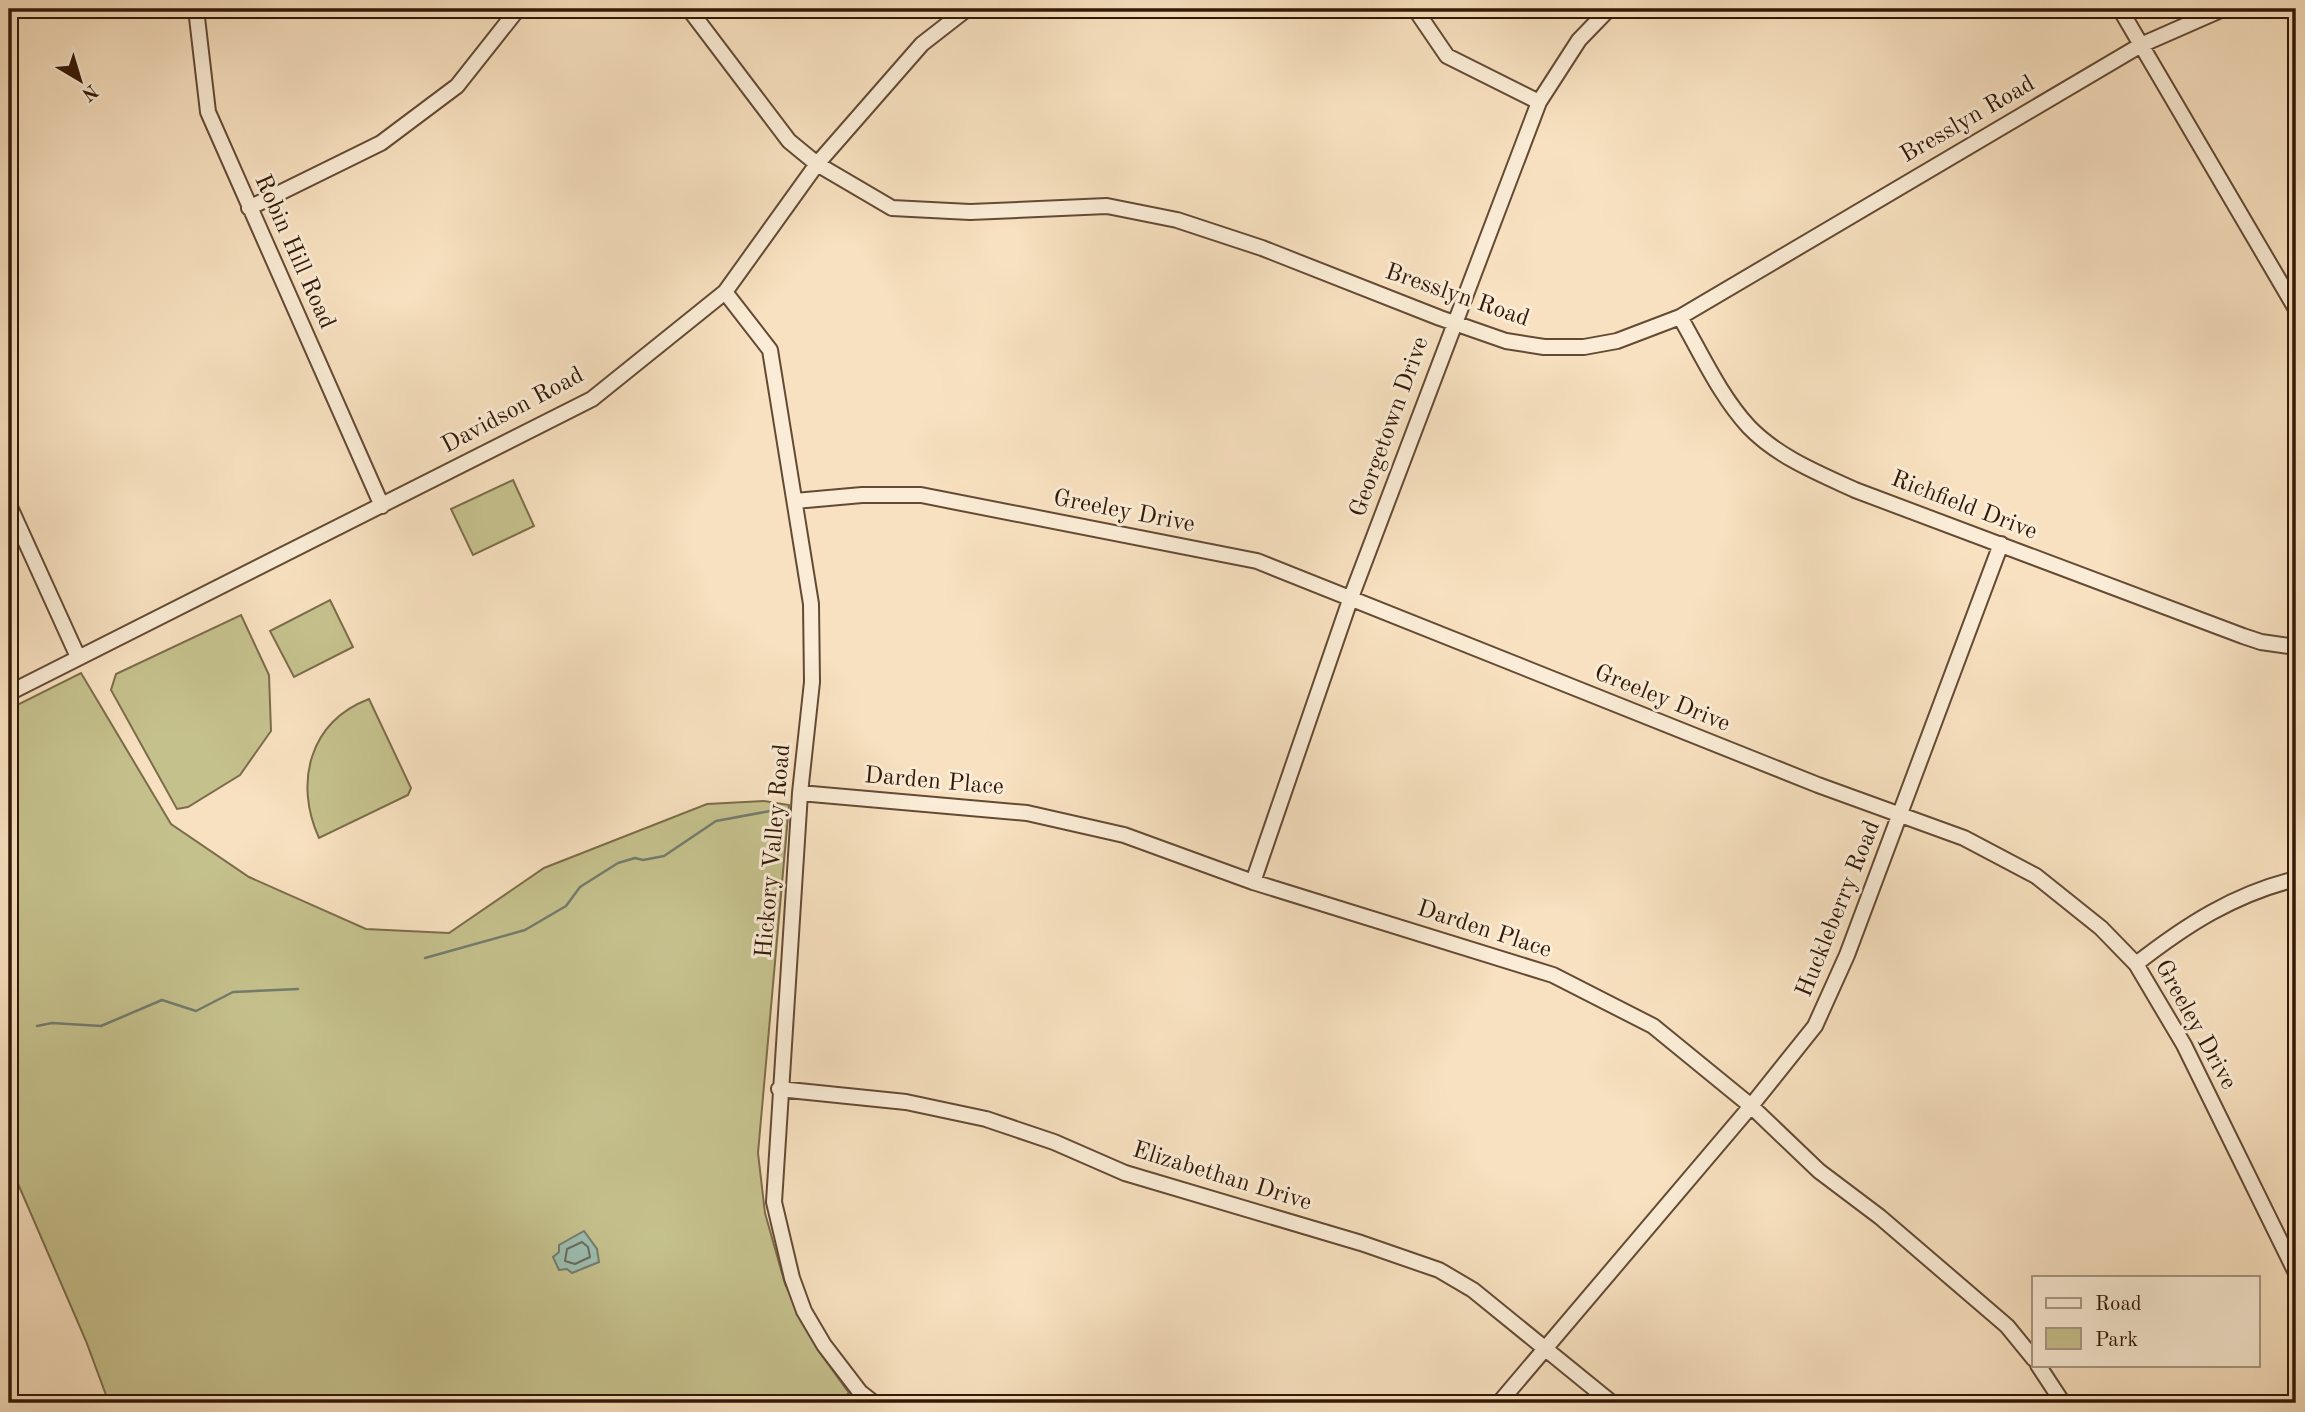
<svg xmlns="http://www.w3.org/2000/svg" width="2305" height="1412" viewBox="0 0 2305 1412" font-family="'Old Standard TT',serif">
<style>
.green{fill:#c5c18d;stroke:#7c6c4a;stroke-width:2}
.water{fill:#9dbeb1;stroke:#737c6d;stroke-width:2}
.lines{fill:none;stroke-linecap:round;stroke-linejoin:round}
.shore{stroke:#686b5c;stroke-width:2}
.stream{stroke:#737c6d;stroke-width:2.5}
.minor-casing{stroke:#644a34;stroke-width:18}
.minor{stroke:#faecd6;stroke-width:14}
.labels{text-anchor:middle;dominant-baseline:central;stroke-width:6;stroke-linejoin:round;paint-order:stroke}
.street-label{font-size:24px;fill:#331806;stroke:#faecd6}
</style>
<rect width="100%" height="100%" fill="#f8e1c0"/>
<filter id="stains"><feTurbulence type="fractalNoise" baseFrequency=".00286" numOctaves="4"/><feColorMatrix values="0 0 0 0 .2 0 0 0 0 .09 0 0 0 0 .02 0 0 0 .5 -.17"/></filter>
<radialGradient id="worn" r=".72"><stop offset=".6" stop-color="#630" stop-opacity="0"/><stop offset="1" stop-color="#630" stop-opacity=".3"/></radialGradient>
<path class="green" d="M513,480L534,526L473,555L451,509Z
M330,600L353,647L294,677L270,631Z
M241,615L269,675L271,731L240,775L188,807L177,809L111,690L116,674Z
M81,673L171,824L249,877L366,929L449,933L544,868L707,804L764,801L789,805L758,1153L765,1213L785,1284L818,1350L849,1393L838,1403H109L86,1341L9,1163V709Z
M369,699L411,788L408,795L319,838C294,783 309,722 369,699Z"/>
<path class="water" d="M584,1231L597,1249L599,1262L572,1273L567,1269L559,1270L553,1257L559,1252V1245Z"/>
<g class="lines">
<path class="shore" d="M582,1242L588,1247L590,1257L575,1264L565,1261L567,1249Z"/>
<path class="stream" d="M425,958L525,930L566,906L580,887L618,863L635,858L643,860L664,856L716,821L770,811
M37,1026L52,1023L101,1026L162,1000L196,1011L233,992L298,989"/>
<defs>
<path id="minor" d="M196,9L208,112L382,506
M689,9L789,141L817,164L892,208L970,212L1107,206L1177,220L1262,248L1440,318L1506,341L1544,347H1584L1617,341L1680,317L2141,45L2223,9
M1415,9L1447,56L1539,102
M2120,9L2296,309
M249,208L381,143L457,86L518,9
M725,292L770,350L811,604L812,682L800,793L774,1202L792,1278L804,1311L824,1345L860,1392L874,1403
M1680,317C1701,353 1720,396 1749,427C1778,457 1818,473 1855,490L2243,636L2261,642L2296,647
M795,501L862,495H921L1257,561L1818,785L1964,838L2036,876L2101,928L2136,964L2184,1045L2296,1273
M9,505L78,657
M9,693L592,399L725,292L817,164L922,44L967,9
M800,793L1027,813L1124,835L1253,882L1553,975L1653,1026L1751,1106L1819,1171L1880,1217L2007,1326L2034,1359
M1253,882L1350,600L1539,102L1579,40L1609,9
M2136,964C2186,925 2234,894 2296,879
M779,1089L906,1102L986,1119L1054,1142L1125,1173L1361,1243L1439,1270L1473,1290L1612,1403
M2038,1365L2063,1403
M1499,1403L1751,1106L1815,1026L1847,955L2001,544"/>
</defs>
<use href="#minor" class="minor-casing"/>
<use href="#minor" class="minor"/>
</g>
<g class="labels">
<g class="street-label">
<text transform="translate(1968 120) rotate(-30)">Bresslyn Road</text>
<text transform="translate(294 252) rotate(66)">Robin Hill Road</text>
<text transform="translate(1457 296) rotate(19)">Bresslyn Road</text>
<text transform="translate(513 411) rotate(-28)">Davidson Road</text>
<text transform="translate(1390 427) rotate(-70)">Georgetown Drive</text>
<text transform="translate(1964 506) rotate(21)">Richfield Drive</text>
<text transform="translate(1124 512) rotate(11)">Greeley Drive</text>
<text transform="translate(1662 699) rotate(22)">Greeley Drive</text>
<text transform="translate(934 782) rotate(5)">Darden Place</text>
<text transform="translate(774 851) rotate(-85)">Hickory Valley Road</text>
<text transform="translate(1839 909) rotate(-68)">Huckleberry Road</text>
<text transform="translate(1484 930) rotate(18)">Darden Place</text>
<text transform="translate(2195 1025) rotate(61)">Greeley Drive</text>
<text transform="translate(1222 1177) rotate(17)">Elizabethan Drive</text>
</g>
</g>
<rect width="2305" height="1412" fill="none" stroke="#f8e1c0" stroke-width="35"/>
<rect x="10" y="10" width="2284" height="1391" fill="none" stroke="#331806" stroke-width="3.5"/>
<rect x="18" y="18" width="2270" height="1377" fill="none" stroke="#331806" stroke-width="2"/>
<rect x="2032" y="1276" width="228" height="91" fill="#faecd6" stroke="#aa9783" stroke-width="2"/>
<rect x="2046" y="1298" width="35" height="10" fill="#faecd6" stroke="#aa9783" stroke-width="2"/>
<text x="2095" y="1310" font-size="21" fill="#331806">Road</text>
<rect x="2046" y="1328" width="35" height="21" fill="#c5c18d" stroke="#aa9783" stroke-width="2"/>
<text x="2095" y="1346" font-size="21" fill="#331806">Park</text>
<g transform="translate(80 80) rotate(142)" stroke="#faecd6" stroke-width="5" paint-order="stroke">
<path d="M0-5L12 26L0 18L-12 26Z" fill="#331806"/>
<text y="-10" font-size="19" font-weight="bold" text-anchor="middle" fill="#331806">N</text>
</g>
<rect width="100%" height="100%" filter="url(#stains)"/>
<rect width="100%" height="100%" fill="url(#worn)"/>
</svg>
